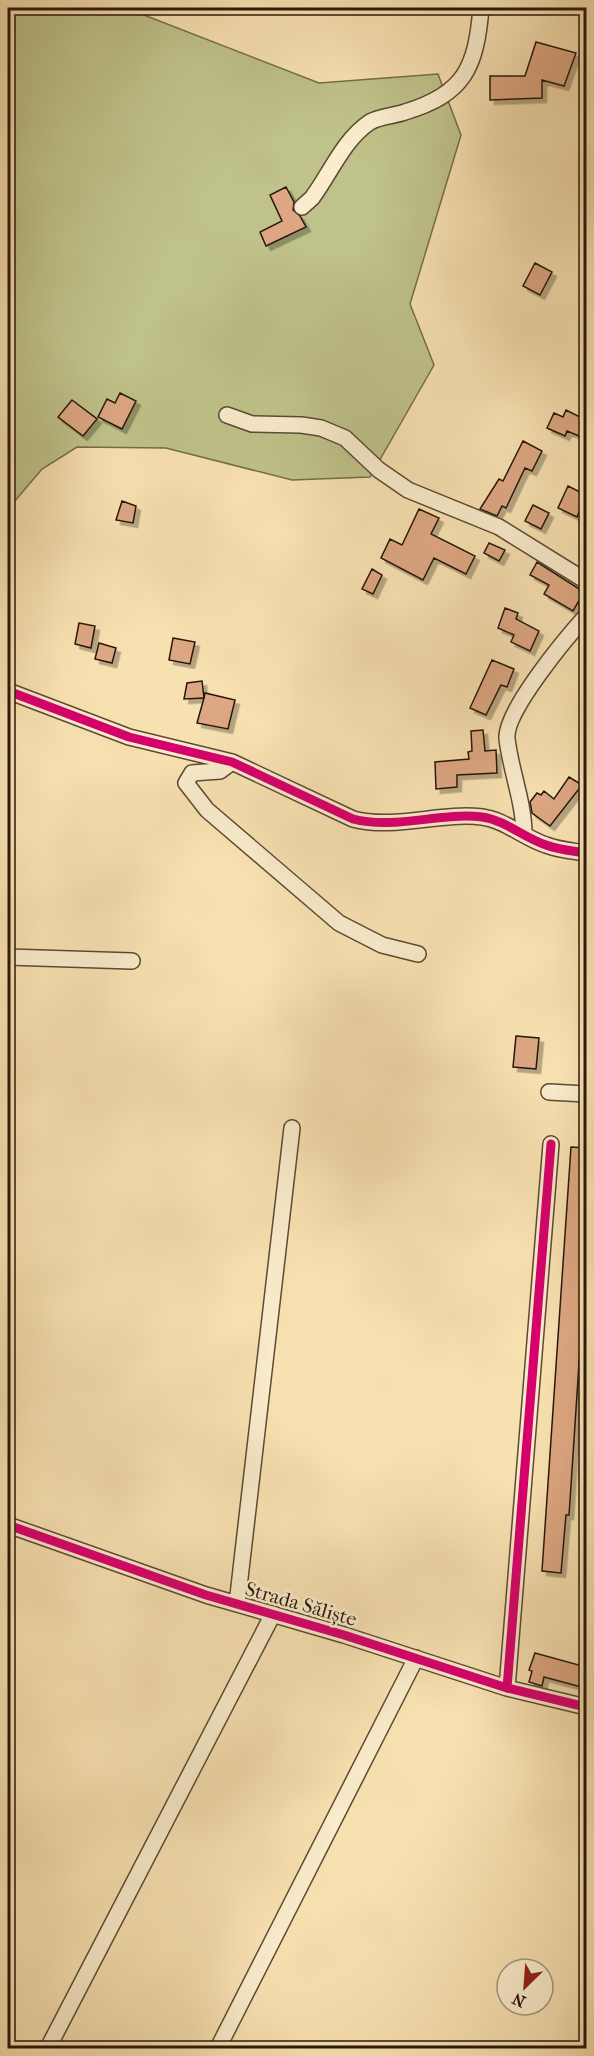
<svg xmlns="http://www.w3.org/2000/svg" width="594" height="2056" viewBox="0 0 594 2056" font-family="'IM FELL French Canon',serif">
<style>
.green{fill:#bfc28a;stroke:#746d4a;stroke-width:1.5}
.building{fill:#dda783;stroke:#28180a;stroke-width:1.5;filter:url(#shadow)}
.lines{fill:none;stroke-linecap:round;stroke-linejoin:round}
.minor-casing{stroke:#5c4a34;stroke-width:18}
.minor{stroke:#faeccc;stroke-width:15}
.cycleway-casing{stroke:#faeccc;stroke-width:13}
.cycleway{stroke:#d6006c;stroke-width:9}
.labels{text-anchor:middle;dominant-baseline:central;stroke-width:5;stroke-linejoin:round;paint-order:stroke}
.street-label{font-size:20px;fill:#28180a;stroke:#faeccc}
</style>
<defs>
<filter id="shadow"><feDropShadow dx="4.5" dy="4.5" stdDeviation="0" flood-color="#0004"/></filter>
</defs>
<rect width="100%" height="100%" fill="#f8e1b1"/>
<filter id="stains"><feTurbulence type="fractalNoise" baseFrequency=".00333" numOctaves="4"/><feColorMatrix values="0 0 0 0 .2 0 0 0 0 .09 0 0 0 0 .02 0 0 0 .5 -.17"/></filter>
<radialGradient id="worn" r=".72"><stop offset=".6" stop-color="#630" stop-opacity="0"/><stop offset="1" stop-color="#630" stop-opacity=".3"/></radialGradient>
<path class="green" d="M8,8H126L319,83L438,74L461,135L410,304L434,365L370,477L292,480L166,448L77,447L42,469L8,509Z"/>
<path class="building" d="M536,42L576,53L564,86L542,80V98L490,100V76H525Z
M286,187L294,202L293,210L300,216L306,227L266,246L260,232L282,221L270,195Z
M535,263L552,272L540,295L523,286Z
M120,393L136,401L122,429L98,417L107,399L115,403Z
M72,400L97,419L83,436L58,417Z
M566,410L586,420L579,436L567,431L565,436L547,428L554,413L563,417Z
M523,441L542,451L532,471L525,468L506,508L502,506L497,516L480,509L499,479L503,481Z
M568,486L586,495L577,517L558,508Z
M122,501L136,506L133,523L116,520Z
M533,505L549,513L541,529L525,521Z
M419,509L439,518L431,534L475,556L466,574L434,558L423,580L381,558L390,539L402,545Z
M489,543L505,550L499,561L484,553Z
M537,562L584,592L573,611L544,594L549,585L530,575Z
M372,569L382,575L373,594L362,589Z
M505,608L518,613L516,619L539,631L530,651L511,642L514,635L498,628Z
M79,623L95,626L91,648L75,644Z
M173,638L195,642L190,664L169,660Z
M99,643L116,648L112,663L95,659Z
M492,660L514,669L507,687L501,685L486,715L470,708Z
M202,681L204,698L205,693L235,700L228,729L197,723L204,698L184,699L187,683Z
M483,730L485,751L496,750L497,773L457,775V787L436,789L435,762L469,759L468,752L472,751L471,731Z
M569,777L582,785L550,826L532,813L530,802L537,793L541,795L544,791L554,799Z
M516,1036L539,1038L536,1069L513,1067Z
M571,1147L586,1148V1257L570,1501L569,1515H566L561,1573L542,1571Z
M535,1653L586,1667L585,1688L544,1677L542,1686L529,1682L532,1671L529,1670Z"/>
<g class="lines">
<defs>
<path id="minor" d="M302,207L312,198C330,174 344,139 370,122C380,116 394,116 405,112C465,94 476,67 481,8
M227,415L252,424L301,425L321,428L345,438L379,470L408,490L499,527L586,581
M8,691L129,737L232,762L353,819C395,830 440,812 482,817C505,820 524,838 546,845C559,850 573,851 586,853
M232,762L220,771L192,773L186,783L207,810L339,923L382,945L418,954
M524,835C524,802 511,772 507,739C504,712 567,637 586,616
M8,957L132,961
M549,1092L586,1094
M8,1525L206,1595L344,1635L507,1688L586,1707
M237,1604L292,1128
M507,1688L551,1144
M48,2048L273,1614
M218,2048L416,1658"/>
</defs>
<use href="#minor" class="minor-casing"/>
<use href="#minor" class="minor"/>
<defs>
<path id="cycleway" d="M8,691L129,737L232,762L353,819C395,830 440,812 482,817C505,820 524,838 546,845C559,850 573,851 586,853
M8,1525L206,1595L344,1635L507,1688L586,1707
M507,1688L551,1144"/>
</defs>
<use href="#cycleway" class="cycleway-casing"/>
<use href="#cycleway" class="cycleway"/>
</g>
<g class="labels">
<g class="street-label">
<text transform="translate(301 1604) rotate(16)">Strada Săliște</text>
</g>
</g>
<rect width="594" height="2056" fill="none" stroke="#f8e1b1" stroke-width="30"/>
<rect x="9" y="9" width="576" height="2038" fill="none" stroke="#28180a" stroke-width="3"/>
<rect x="15" y="15" width="564" height="2026" fill="none" stroke="#28180a" stroke-width="1.5"/>
<g transform="translate(525 1987) rotate(205)"><circle r="28" fill="#faeccc" stroke="#a6977e" stroke-width="1.5"/>
<path d="M0-4.5L10 22L0 15L-10 22Z" fill="#8f2418"/>
<text y="-9" font-size="16" font-weight="bold" text-anchor="middle" fill="#28180a">N</text>
</g>
<rect width="100%" height="100%" filter="url(#stains)"/>
<rect width="100%" height="100%" fill="url(#worn)"/>
</svg>
